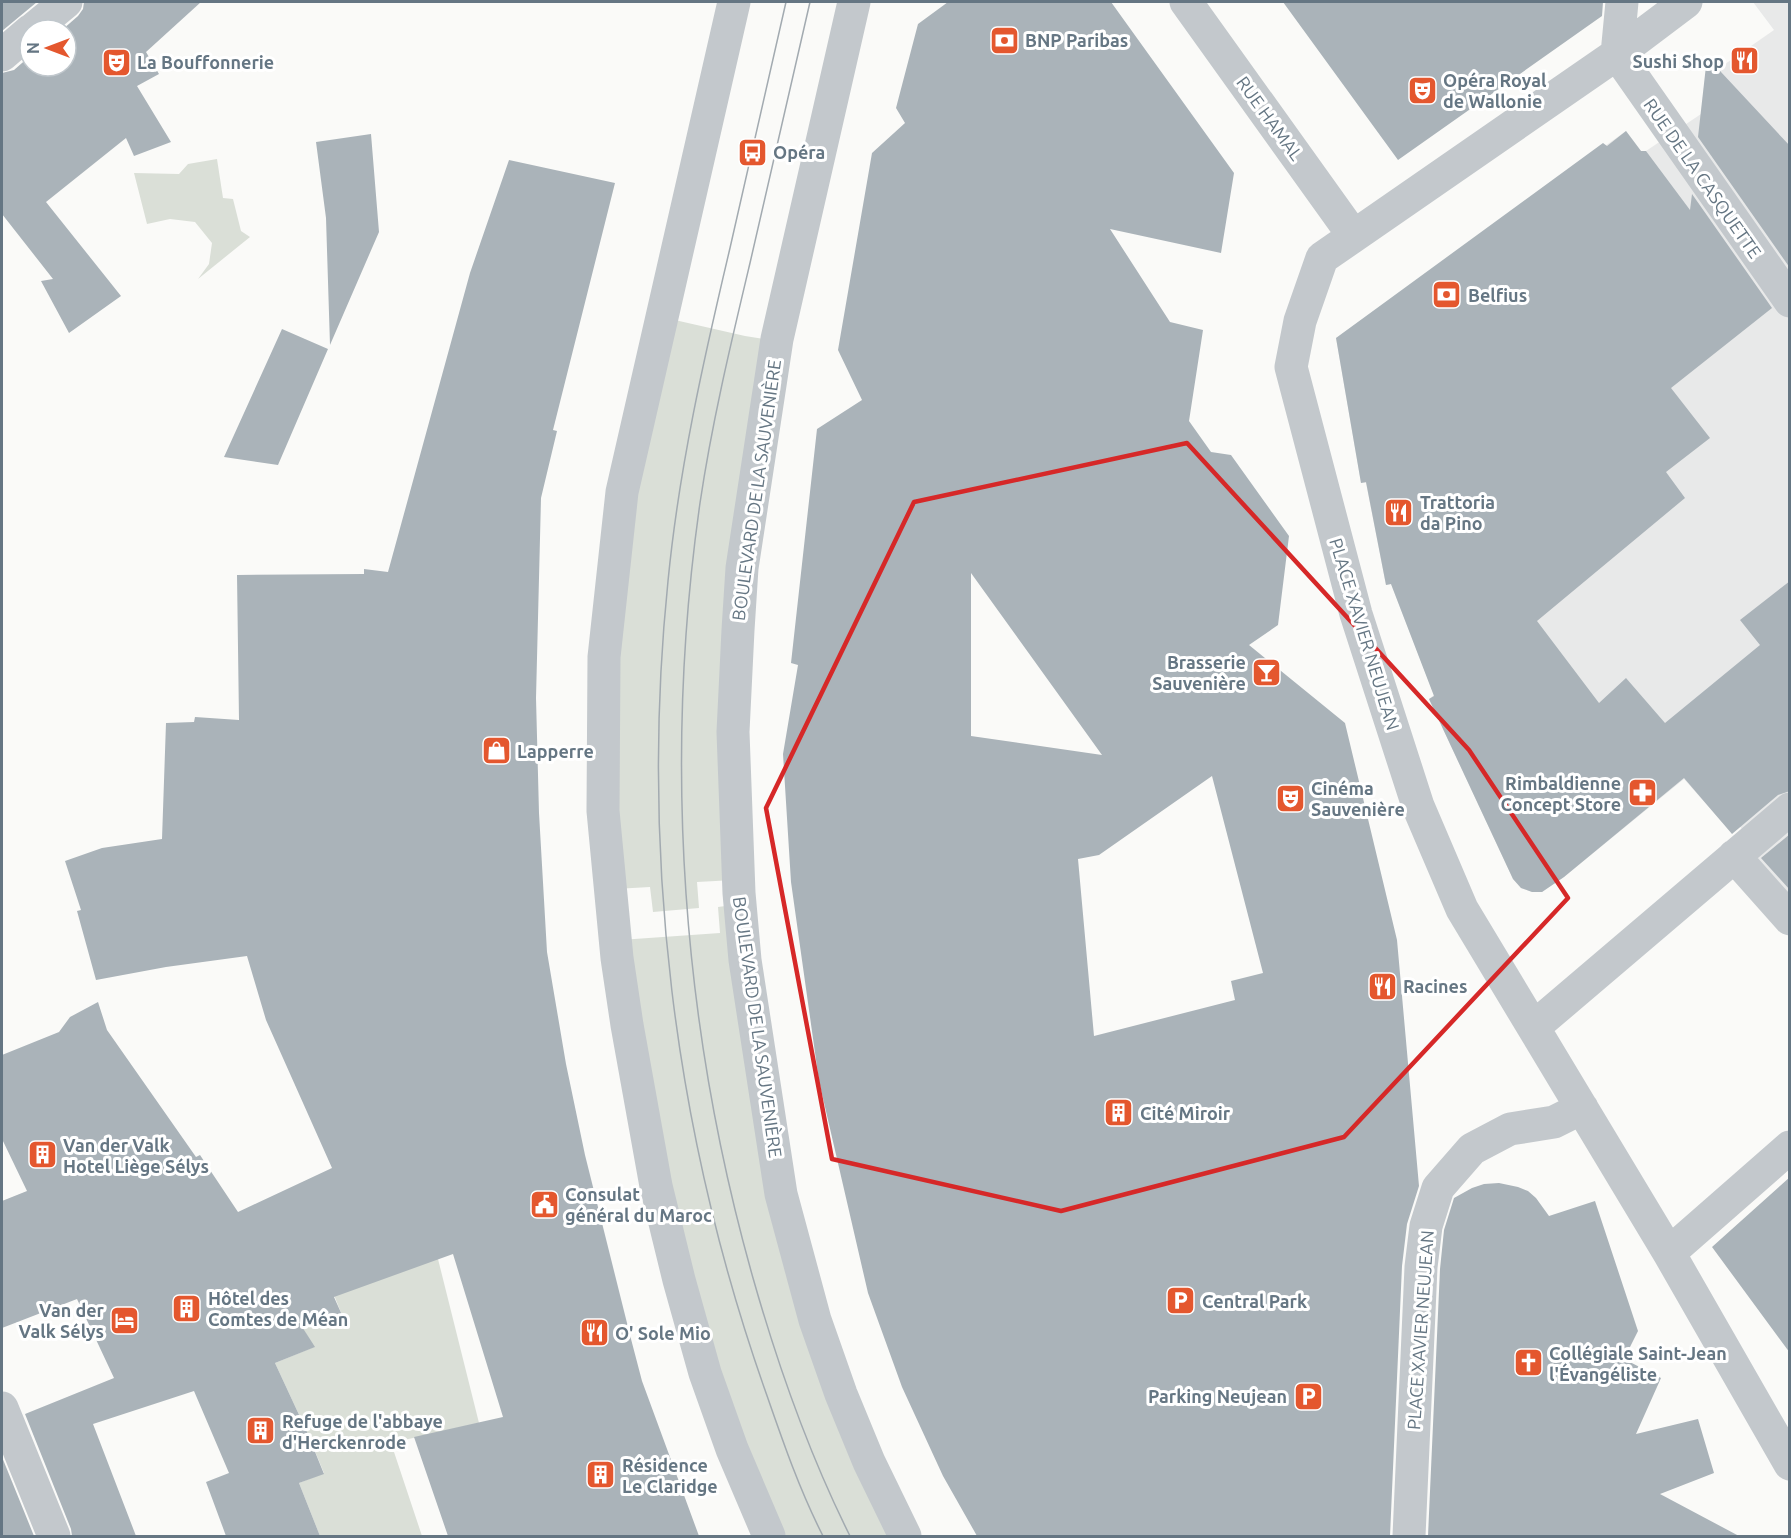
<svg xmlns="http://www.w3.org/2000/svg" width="1791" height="1538" viewBox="0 0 1791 1538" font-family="Ubuntu,sans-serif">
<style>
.built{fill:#e8e9e9}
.green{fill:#dadfd7}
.building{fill:#aab3b9;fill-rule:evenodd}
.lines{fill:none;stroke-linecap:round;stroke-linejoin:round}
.minor{stroke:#c3c8cc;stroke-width:33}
.tram{stroke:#a2aab0;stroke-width:1.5}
.marked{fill:none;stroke:#d62828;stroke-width:4.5;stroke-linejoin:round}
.labels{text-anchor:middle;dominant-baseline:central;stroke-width:6;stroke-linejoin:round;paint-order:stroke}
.poi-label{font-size:18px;font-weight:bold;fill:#657683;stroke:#fff;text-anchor:start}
.street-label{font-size:18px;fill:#657683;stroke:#fff}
</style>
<rect width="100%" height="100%" fill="#fafaf8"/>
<path class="built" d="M1753,2H1789V899L1759,864L1751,841L1731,815L1722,822L1684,779L1564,877L1542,892H1532L1521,888L1513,879L1429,699L1434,695L1391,584L1386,585L1366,483H1361L1336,338L1626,131L1641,151H1646L1701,114L1705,78L1774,30Z"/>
<path class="green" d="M217,159L223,198L233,199L241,231L250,237L198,279L209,264L212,243L195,222L170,219L147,224L134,173L179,174L188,164Z
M666,318L745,336L771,340L734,880L697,882L699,908L653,912L650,887L615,889L610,658Z
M733,905L758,1099L899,1536H774L710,1371L620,940L720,933L718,907Z
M438,1259L479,1423L391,1443L422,1536H320L299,1483L324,1473L307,1432L275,1363L314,1347L299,1322L342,1315L322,1265Z"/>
<path class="building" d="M2,2H37L2,31Z
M84,2H201L146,52L159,74L137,86L171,142L134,156L126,138L46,202L121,296L69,333L41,281L53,279L2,214V73L14,70L30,56V66H66V30H62L78,16L83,9Z
M948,2H1111L1234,173L1221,253L1110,229L1170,322L1203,330L1189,421L1211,452L1231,455L1289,536L1278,625L1249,645L1345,723L1397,940L1419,1186L1407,1224L1402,1266L1390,1536H977L943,1476L902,1387L868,1293L819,1081L791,882L783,754L798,665L791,663L817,429L862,400L838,350L872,153L905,123L896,108L918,24ZM971,573L1102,755L971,736ZM1212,776L1263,973L1231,981L1235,1000L1094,1036L1078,859L1099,855Z
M1283,2H1603L1602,16L1398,160Z
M1707,57L1790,146V268L1698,137Z
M1626,131L1641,151H1646L1690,210L1692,194L1772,308L1671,388L1710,438L1666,472L1685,498L1537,621L1599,703L1626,678L1665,723L1760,645L1740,620L1790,581V791L1778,795L1732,834L1684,778L1564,877L1542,892H1532L1521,888L1513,879L1429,699L1434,696L1391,584L1386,585L1366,482L1361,483L1336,338L1603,143L1607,146Z
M371,134L379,232L330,345L326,218L316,142Z
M509,160L615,183L553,430L557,431L541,498L536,698L539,813L547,952L566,1064L585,1155L631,1339L642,1381L699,1536H448L414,1437L503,1417L453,1254L334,1297L342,1315L299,1322L315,1347L275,1363L307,1432L324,1474L299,1483L320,1536H226L206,1482L229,1473L194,1391L93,1424L136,1536H72L71,1529L25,1414L114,1378L77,1299L2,1328V1201L27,1191L2,1139V1055L59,1032L70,1017L98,1002L107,1030L196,1157L200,1155L238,1212L332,1168L266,1020L247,956L166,967L96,980L77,911L81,910L65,861L102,848L162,839L166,723L194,722L195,717L239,720L237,575L364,574V569L388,572L470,273Z
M282,329L328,349L278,465L224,457Z
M1790,834V890L1761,858Z
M1790,1177V1353L1712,1247Z
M1499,1183L1518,1187L1528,1191L1536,1198L1549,1216L1595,1201L1638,1331L1624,1359L1661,1378L1636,1434L1698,1419L1714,1473L1660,1494L1739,1536H1428L1440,1269L1444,1230L1454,1198L1472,1188L1484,1184Z
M2,1457L34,1536H2Z"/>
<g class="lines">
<path class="minor" d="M734,2L622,492L604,657L603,811L617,958L627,1025L656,1186L679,1280L705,1373L732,1449L769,1536
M854,2L777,339L742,568L738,630L733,732L739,893L745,960L781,1194L815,1320L841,1394L869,1462L905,1536
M1186,2L1353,235
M1686,2L1617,54L1322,258L1300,321L1291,367L1356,614L1418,806L1462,909L1669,1253L1790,1464
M32,30L66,2
M1617,54L1790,301
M1617,54L1622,2
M2,55L30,31
M1734,856L1790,919
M1534,1027L1790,809
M1669,1253L1790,1147
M2,1408L54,1536
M1409,1536L1421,1267L1426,1226L1438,1188L1472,1149L1510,1129L1554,1122L1582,1108"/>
<path class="tram" d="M786,2C768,84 749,166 730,248C704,358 679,468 668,581C640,853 674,1132 765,1390C782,1439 799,1489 823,1536
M810,2C790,89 770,176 750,263C731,343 712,422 700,503C663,762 682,1027 753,1278C778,1366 809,1454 850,1536"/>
</g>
<path class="marked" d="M1187,443L1469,750L1568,898L1344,1137L1061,1211L832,1159L766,808L914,502Z"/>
<defs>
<symbol id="bank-square" viewBox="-11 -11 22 22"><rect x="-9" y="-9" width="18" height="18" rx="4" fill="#e4572e" stroke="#fff"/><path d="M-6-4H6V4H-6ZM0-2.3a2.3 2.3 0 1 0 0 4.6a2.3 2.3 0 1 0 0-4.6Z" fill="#fff"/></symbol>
<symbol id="restaurant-square" viewBox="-11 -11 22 22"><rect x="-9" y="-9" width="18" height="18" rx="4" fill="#e4572e" stroke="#fff"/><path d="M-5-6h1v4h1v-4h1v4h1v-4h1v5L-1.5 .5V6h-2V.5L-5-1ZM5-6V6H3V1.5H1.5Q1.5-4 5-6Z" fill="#fff"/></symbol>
<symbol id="theatre-square" viewBox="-11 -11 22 22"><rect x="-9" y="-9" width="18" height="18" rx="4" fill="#e4572e" stroke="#fff"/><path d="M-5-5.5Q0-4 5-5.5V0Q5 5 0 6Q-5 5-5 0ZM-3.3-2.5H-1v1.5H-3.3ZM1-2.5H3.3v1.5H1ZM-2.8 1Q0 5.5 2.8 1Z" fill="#fff"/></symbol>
<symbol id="bus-square" viewBox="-11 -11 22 22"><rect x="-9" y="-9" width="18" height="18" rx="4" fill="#e4572e" stroke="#fff"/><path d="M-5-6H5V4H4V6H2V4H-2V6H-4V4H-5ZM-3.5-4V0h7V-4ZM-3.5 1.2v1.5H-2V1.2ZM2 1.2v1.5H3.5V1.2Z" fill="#fff"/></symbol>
<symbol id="bar-square" viewBox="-11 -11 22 22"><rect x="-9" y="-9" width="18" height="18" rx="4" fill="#e4572e" stroke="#fff"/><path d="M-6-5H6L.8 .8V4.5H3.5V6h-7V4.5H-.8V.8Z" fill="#fff"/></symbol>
<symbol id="shop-square" viewBox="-11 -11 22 22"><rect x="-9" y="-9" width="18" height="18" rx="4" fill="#e4572e" stroke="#fff"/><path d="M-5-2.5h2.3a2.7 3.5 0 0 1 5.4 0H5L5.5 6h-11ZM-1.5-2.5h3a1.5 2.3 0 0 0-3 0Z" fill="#fff"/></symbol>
<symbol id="pharmacy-square" viewBox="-11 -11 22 22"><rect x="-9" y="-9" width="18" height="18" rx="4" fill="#e4572e" stroke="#fff"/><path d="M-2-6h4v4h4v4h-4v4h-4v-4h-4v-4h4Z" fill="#fff"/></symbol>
<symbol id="building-square" viewBox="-11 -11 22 22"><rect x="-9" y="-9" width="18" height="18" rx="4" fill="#e4572e" stroke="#fff"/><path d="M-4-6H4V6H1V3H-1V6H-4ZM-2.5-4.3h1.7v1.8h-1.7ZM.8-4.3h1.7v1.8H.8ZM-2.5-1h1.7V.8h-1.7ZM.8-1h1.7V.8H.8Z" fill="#fff"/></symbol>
<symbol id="civic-square" viewBox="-11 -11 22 22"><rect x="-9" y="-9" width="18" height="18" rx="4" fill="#e4572e" stroke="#fff"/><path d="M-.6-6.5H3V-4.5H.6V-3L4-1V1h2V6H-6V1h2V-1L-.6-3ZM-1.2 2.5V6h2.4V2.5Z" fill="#fff"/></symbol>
<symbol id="parking-square" viewBox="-11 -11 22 22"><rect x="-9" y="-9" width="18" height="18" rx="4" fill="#e4572e" stroke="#fff"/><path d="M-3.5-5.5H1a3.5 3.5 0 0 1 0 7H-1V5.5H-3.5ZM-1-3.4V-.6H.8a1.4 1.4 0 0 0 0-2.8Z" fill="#fff"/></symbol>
<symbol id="hotel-square" viewBox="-11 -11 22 22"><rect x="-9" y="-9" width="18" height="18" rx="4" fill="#e4572e" stroke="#fff"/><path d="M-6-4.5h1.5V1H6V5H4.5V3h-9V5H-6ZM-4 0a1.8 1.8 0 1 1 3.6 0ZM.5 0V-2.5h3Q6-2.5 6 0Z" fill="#fff"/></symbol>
<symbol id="church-square" viewBox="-11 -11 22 22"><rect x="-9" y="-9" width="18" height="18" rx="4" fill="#e4572e" stroke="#fff"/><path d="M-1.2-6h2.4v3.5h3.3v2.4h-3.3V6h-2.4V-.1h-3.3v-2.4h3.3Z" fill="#fff"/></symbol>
</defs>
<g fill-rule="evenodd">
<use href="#bank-square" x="988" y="24" width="33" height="33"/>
<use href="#restaurant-square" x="1728" y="44" width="33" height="33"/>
<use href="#theatre-square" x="100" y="46" width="33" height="33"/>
<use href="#theatre-square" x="1406" y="74" width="33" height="33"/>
<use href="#bus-square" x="736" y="136" width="33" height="33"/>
<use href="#bank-square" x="1430" y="278" width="33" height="33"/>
<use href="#restaurant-square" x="1382" y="496" width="33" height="33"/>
<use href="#bar-square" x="1250" y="656" width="33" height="33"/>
<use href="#shop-square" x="480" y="734" width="33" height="33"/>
<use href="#pharmacy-square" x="1626" y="776" width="33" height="33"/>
<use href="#theatre-square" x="1274" y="782" width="33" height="33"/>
<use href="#restaurant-square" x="1366" y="970" width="33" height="33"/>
<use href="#building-square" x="1102" y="1096" width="33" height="33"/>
<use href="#building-square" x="26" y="1138" width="33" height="33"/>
<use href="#civic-square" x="528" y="1188" width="33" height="33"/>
<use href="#parking-square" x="1164" y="1284" width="33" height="33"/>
<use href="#building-square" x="170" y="1292" width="33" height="33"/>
<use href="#hotel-square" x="108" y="1304" width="33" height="33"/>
<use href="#restaurant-square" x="578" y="1316" width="33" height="33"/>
<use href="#church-square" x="1512" y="1346" width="33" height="33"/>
<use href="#parking-square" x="1292" y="1380" width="33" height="33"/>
<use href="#building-square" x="244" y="1414" width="33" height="33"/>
<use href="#building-square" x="584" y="1458" width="33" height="33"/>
</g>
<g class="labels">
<g class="poi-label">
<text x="1025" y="40">BNP Paribas</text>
<text x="1724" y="61" text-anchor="end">Sushi Shop</text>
<text x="137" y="62">La Bouffonnerie</text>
<text x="1443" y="80">Opéra Royal<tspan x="1443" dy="21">de Wallonie</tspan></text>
<text x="773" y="152">Opéra</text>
<text x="1468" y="295">Belfius</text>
<text x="1420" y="502">Trattoria<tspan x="1420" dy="21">da Pino</tspan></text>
<text x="1246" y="662" text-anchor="end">Brasserie<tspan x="1246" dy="21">Sauvenière</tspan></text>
<text x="517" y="751">Lapperre</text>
<text x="1621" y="783" text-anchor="end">Rimbaldienne<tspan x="1621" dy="21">Concept Store</tspan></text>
<text x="1311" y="788">Cinéma<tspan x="1311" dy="21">Sauvenière</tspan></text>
<text x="1403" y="986">Racines</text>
<text x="1140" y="1113">Cité Miroir</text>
<text x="63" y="1145">Van der Valk<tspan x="63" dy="21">Hotel Liège Sélys</tspan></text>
<text x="565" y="1194">Consulat<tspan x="565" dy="21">général du Maroc</tspan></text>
<text x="208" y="1298">Hôtel des<tspan x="208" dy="21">Comtes de Méan</tspan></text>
<text x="1202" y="1301">Central Park</text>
<text x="104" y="1310" text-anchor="end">Van der<tspan x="104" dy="21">Valk Sélys</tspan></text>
<text x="615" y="1333">O' Sole Mio</text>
<text x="1549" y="1353">Collégiale Saint-Jean<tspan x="1549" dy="21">l'Évangéliste</tspan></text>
<text x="1287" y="1396" text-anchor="end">Parking Neujean</text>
<text x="282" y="1421">Refuge de l'abbaye<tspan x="282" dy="21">d'Herckenrode</tspan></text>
<text x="622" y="1465">Résidence<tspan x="622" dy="21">Le Claridge</tspan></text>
</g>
<g class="street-label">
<text transform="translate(1270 118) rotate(54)">RUE HAMAL</text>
<text transform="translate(1703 178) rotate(55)">RUE DE LA CASQUETTE</text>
<text transform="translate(756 490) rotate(-82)">BOULEVARD DE LA SAUVENIÈRE</text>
<text transform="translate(1365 634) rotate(73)">PLACE XAVIER NEUJEAN</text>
<text transform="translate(758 1027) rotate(82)">BOULEVARD DE LA SAUVENIÈRE</text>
<text transform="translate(1420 1330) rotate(-86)">PLACE XAVIER NEUJEAN</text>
</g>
</g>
<rect width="1791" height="1538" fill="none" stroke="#657683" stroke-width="6"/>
<g transform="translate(48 48) rotate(270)"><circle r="28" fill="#ffffff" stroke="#c1c8cd" stroke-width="1.5"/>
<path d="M0-4.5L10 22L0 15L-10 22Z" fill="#e4572e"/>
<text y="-9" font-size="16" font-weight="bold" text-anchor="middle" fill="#657683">N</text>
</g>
</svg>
